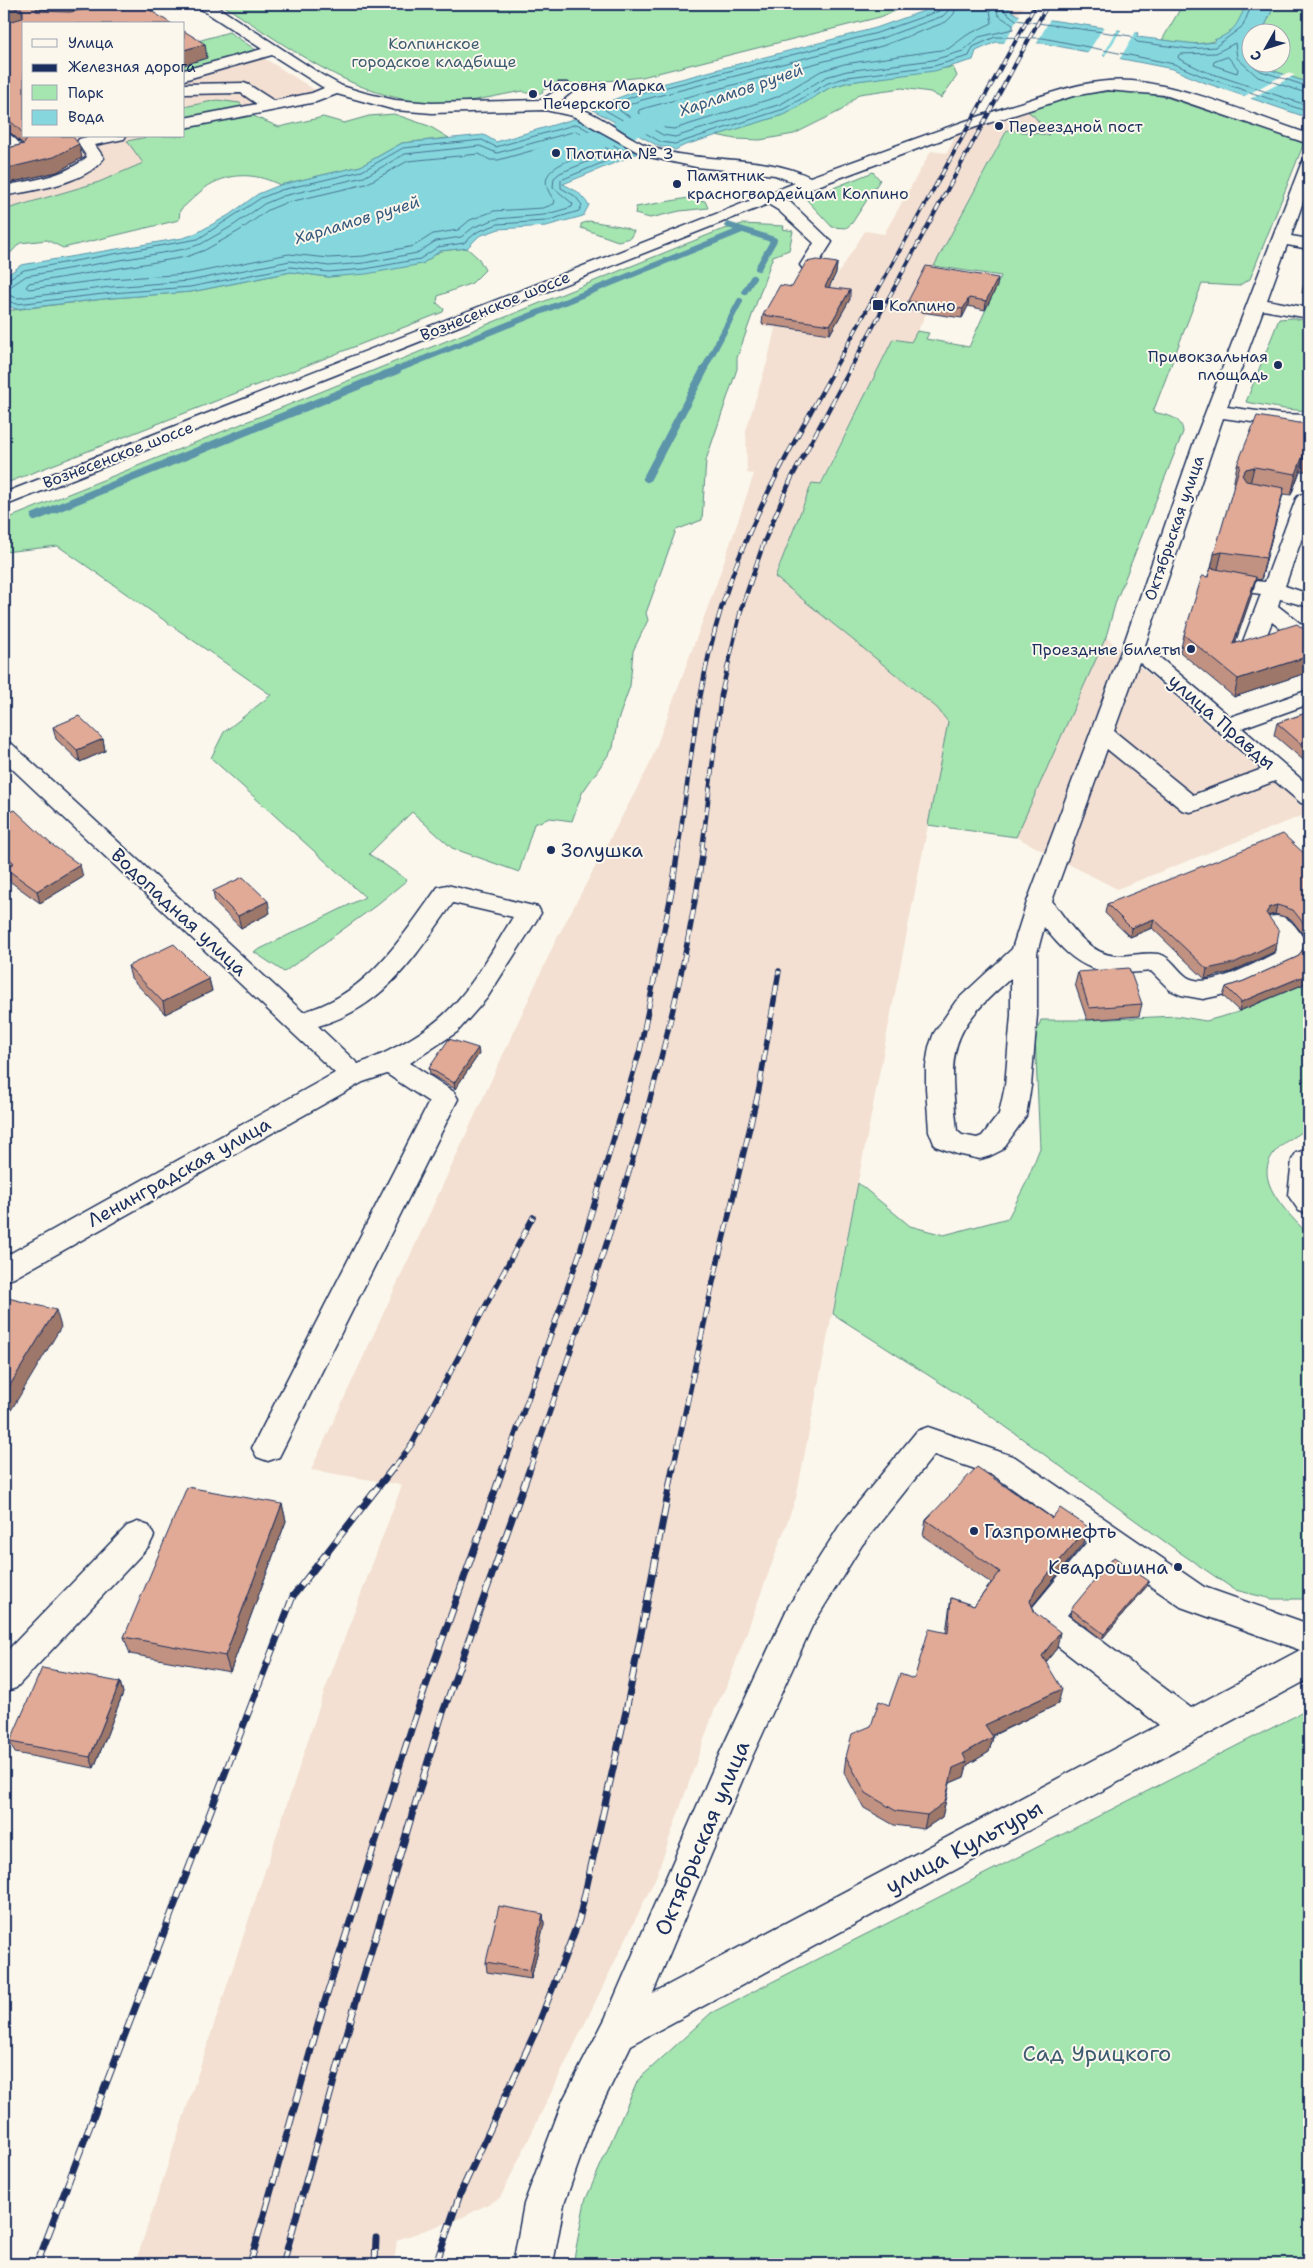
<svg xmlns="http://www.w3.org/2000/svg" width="1313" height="2268" viewBox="0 0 1313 2268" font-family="'Shantell Sans',sans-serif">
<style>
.built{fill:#f3e0d2}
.green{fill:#a5e5af;stroke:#608a86}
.water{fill:#86d7dd;stroke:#5b94aa}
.pier{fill:#fbf7ec}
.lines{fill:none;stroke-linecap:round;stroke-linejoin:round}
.shore{stroke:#467291;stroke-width:1}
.stream-far1{stroke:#5b94aa;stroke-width:6}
.stream{stroke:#5b94aa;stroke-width:8}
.river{fill:#86d7dd;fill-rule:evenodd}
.minor-casing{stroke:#1b2f5e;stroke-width:3}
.minor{fill:#fbf7ec;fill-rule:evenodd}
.rail-far3-casing{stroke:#1b2f5e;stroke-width:4}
.rail-far2-casing{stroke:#1b2f5e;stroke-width:4.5}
.rail-far1-casing{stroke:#1b2f5e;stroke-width:5.5}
.rail-casing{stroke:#1b2f5e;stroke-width:7}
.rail-far3{stroke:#fbf7ec;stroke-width:2.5;stroke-dasharray:7;stroke-linecap:butt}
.rail-far2{stroke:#fbf7ec;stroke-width:3;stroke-dasharray:9;stroke-linecap:butt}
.rail-far1{stroke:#fbf7ec;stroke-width:4;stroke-dasharray:11;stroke-linecap:butt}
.rail{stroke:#fbf7ec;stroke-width:5;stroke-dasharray:14;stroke-linecap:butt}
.wall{fill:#c19281;stroke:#1b2f5e}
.shaded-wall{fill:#9d7769;stroke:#1b2f5e}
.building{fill:#e0aa96;stroke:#1b2f5e}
.poi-dot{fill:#1b2f5e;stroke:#fbf7ec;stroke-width:2}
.labels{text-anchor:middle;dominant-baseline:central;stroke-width:4;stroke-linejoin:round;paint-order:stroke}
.far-park-label{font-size:16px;fill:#3e5c72;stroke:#fbf7ec}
.far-poi-label{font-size:16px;fill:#1b2f5e;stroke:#fbf7ec;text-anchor:start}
.far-water-label{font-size:16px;font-style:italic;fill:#36597e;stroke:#fbf7ec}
.far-street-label{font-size:16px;fill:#1b2f5e;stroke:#fbf7ec}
.street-label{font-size:19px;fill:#1b2f5e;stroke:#fbf7ec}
.poi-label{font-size:19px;fill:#1b2f5e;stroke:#fbf7ec;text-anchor:start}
.near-street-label{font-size:22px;fill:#1b2f5e;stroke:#fbf7ec}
.near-park-label{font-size:22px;fill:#3e5c72;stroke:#fbf7ec}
</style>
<rect width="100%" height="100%" fill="#fbf7ec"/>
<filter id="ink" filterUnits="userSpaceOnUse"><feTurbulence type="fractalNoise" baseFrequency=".02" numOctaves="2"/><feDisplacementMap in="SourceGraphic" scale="10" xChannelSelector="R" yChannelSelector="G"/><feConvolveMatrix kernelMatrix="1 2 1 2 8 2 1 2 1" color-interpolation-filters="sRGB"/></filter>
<g filter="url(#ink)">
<path class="built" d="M1009,4H1058L1055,9L1024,7L1017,15L1009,10L1007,7Z
M4,42L24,136H152L128,142L144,163L99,182L4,210Z
M184,43L261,56L315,90L310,93L184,119Z
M1026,110L1034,116L1049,135L1006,130L932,270L947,272L912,342L893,339L820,484L812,483L775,576L937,708L948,723L796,1498L727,1686L715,1708L656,1877L500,2198L463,2217L397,2240L394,2264H135L322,1698L402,1485L311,1470L556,940L649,766L717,582L754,474L747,473L746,430L768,359L775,328L761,326L779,294L829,288L865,231L884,234L931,151L947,153L956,135Z
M1106,637L1309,812V813L1117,889L1016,837Z"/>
<path class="green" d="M221,4H913L880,17L642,77L554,87L542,90L543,93H526L523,91C499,95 473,102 448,103C361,106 290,47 221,4Z
M1183,4H1247C1244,9 1241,21 1238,24C1214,50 1193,44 1162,40Z
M1275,4H1309V83L1274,71L1257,63L1280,62V32H1260L1264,28Z
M229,32L256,50L184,71V45Z
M953,67L957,76L941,98L930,92L902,88L859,94L842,110L794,134L760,140L735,139L716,135L786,114L829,88L849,82Z
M1124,90L1166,97L1304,143L1250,279L1238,286L1202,284L1153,412C1165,415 1182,416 1183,432L1116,601L1106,637L1016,837L928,825L948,722L937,708L775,577L812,483L821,484L893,339L911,342L917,331L929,333L926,339L969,347L1001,276L934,266L1007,130L1049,135L1034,116L1026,110L1083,94Z
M217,100L240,103L251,115L279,127L323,117L344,123L369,116L394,114L429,126L449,138L402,143L361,166L280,185C258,174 236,172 213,183C201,189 190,202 180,210L179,220L63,248L47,240L20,243L4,260V210L99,182L143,163L127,141L152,136H184V107Z
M873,172L880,180L852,223L846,228L832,227L806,199Z
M688,198L705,201L708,208L680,211L650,218L635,214L636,207Z
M589,221L620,226L634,231L630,238L618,241L581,228V224Z
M742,224L784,226L783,229L793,231L789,250L773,256L737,358V369L706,460L702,520L676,530L646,613L648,620L633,651L630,686L617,723L613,748L582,793L572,821L550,818L534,824L519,872L452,848L412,812L369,854L407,880L374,907L284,972L254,952L365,897L211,758L224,732L271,695L58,546L4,552V520L718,231Z
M467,248L479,259L485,270L472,283L438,296L437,303L444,309L443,312L4,484V311L112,298L191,292L291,272L328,277L422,264L440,251Z
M1292,318L1309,321V411L1284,409L1246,402L1279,319Z
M1309,982V1129C1239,1160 1269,1195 1309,1235V1599H1272L1235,1590L1182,1554L981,1409L833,1314L858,1183L910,1226L944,1235L1008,1218L1026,1183L1040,1148L1035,1035L1041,1020H1087L1176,1016L1206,1021L1235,1013Z
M1309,1709V2264H573L585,2201L638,2080L711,2013Z"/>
<path class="water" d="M943,4H1009L1007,7L1017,15L1138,33L1137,37L1196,44L1216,42L1214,40C1237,32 1237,22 1247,4H1275L1264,28L1260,32H1250V43L1247,51L1250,56V62L1257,63L1274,71L1309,83V118L1200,81L1173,69L1042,43L996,42L976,51L973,60L934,71L849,82L829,88L786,114L685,145L675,150L669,147H660L593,110L594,107L639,90L876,28Z
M577,118L639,153L563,184L578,192L589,205L583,216L546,226L499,229L479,236L467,248L440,251L422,264L366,274L328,277L291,272L191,292L112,298L16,309L4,305V278L21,265L183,238L195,234L229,215L258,194L280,185L361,166L402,143L484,135L496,142Z"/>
<path class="pier" d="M1021,13L1051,17L1036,45L1004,43Z
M1105,25L1119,27L1102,57L1087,54Z
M1123,27L1137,30L1119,60L1104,57Z
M1287,73L1295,75L1248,100L1241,98Z"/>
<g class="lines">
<path class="shore" d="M943,4L939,11L877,33L640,94L606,107L605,110L661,142L675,144L784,109L828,83L848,77L934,66L969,56L973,47L995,37L1043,38L1174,64L1202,76L1309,112
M949,4L948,11L943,16L879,39L642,100L621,108L620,111L663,135L675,137L781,104L826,77L847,71L933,60L963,51L979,37L1013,29V25L998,15L996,4
M957,4L954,14L946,22L882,46L645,108L639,110L638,113L665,128L674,129L777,97L821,71L844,64L948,49L967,35L992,23L989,4
M1003,4L1002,9L1016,20L1131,36L1137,42L1190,49L1215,47L1243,26L1252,4
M1228,57L1238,69L1237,73L1213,65L1214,62Z
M1254,62L1255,67L1261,71L1309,87
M1309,94L1258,77L1237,58L1235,43L1216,53L1180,54L1178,56L1179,59L1204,71L1309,106
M575,139L593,150C570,162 528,168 555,201L554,204L543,208L494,211L470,220L458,230L433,234L414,246L364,256L329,258L289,254L189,274L110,279L29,289L26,287L29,283L186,257L205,250L239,231L268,210L285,203L366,184L408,161L479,154L490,160H498Z
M4,281L24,270L198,239L261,198L281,190L362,171L403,148L482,140L496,147L577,124L624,151L623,154L561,180V188L575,196L582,205L579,211L546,221L498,224L477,232L464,243L438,247L420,259L365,269L328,272L291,267L190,287L112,293L17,304L4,300
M4,288L11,286L26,276L185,249L201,244L234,225L264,204L283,196L364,177L405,154L480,146L497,153L576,131L610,150L609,153L560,173L554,178L553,187L573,204L572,207L544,215L496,219L474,227L461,237L436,241L417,253L364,263L329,266L290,261L189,281L111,287L18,298L4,294"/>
<path class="stream-far1" d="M1070,8L1073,4
M728,225L774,240L758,268
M745,291L753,278
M394,371L742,230
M703,371L740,301"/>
<path class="stream" d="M647,478L704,370
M35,517L397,370"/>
<path class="river" d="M702,93L714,96L718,103L714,110L557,164L545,167L533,164L528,157L533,150Z"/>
<defs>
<path id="minor" d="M135,4H165L158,8L73,24H40L47,20Z
M196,4H213L322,75L342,86L365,93L395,100L432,103L541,100L557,90L555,86L558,83H568L573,91L558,103C566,105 576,107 584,110C609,120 631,142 657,149C707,164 763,154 810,177C877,153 943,128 1010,106C1049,94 1090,77 1132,81C1191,87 1252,115 1309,134V144L1165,95L1107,90L1073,96L976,127L783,199L790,202L832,242L815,269H803L800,265L814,243L778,210L768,204L4,506V493L795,183L775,175L696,167L645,156L573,116L545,110L432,113L395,110L337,94L316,102L184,128V118L257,104L241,93L184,94V84L244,83L249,85L274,101L312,93L324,88L272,55L184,80V70L262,49L198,7Z
M4,132C14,135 22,146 28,154L26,157L4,163V153L9,152L4,146Z
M90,136H126L124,139L95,145L104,158C86,184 33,190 4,196V186C32,180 64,177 87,157L77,142L79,139Z
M1309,159V185L1291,236L1309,239V249L1287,245L1267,300L1309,308V318L1263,310L1227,407L1280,414L1309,415V427L1280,426L1223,418L1145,645L1230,717L1309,690V704L1242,728L1309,786V805L1301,803L1275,781L1198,810L1190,812L1182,810L1107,749L1052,901C1068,922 1087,954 1116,956C1130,956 1145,952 1158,954C1171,956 1177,970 1187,977C1208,991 1256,962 1276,953L1278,940L1265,923L1269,917C1287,912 1295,925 1304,939L1302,954L1294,965L1241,989L1217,996L1203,999L1181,995L1170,990L1151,971C1097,977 1077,969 1044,927L1037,953V1015L1031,1086L1026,1116L1002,1150L990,1156L980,1159L957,1154L935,1146L929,1131L926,1088V1066L929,1047L934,1033L956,1001L1012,949L1027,902L1123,646L1194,442L1301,164L1303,161ZM1139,662L1262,769L1193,795L1114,731ZM1011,978V1015L1005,1086L999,1114L982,1136L977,1138L962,1135L957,1131C949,1050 947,1033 1011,978Z
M1309,493V518L1285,586L1309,594V607L1280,599L1278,606L1309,630V646L1301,645L1272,622L1261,649L1253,651L1245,649L1242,644L1261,594L1247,592L1244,587L1247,582L1255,581L1265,582L1296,499L1299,495Z
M4,742L12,744L303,1012C367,995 401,938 438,887L447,885L529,905L538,907L541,913L487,998L457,1032L410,1063L454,1092L458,1099L279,1457L268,1461L257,1457L252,1448L429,1102L387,1074L363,1082L14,1278L4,1281V1257L335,1073L4,761ZM453,903L513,917C491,952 470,993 439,1019C419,1036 382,1056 358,1064L318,1026C385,1007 415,956 453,903Z
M1309,1149V1214L1299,1211L1288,1195L1292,1160L1296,1153Z
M928,1427L1015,1457L1204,1587L1309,1624V1679L631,2045L593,2122L564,2204L553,2264H513L524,2204L563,2100L605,2019L719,1755L788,1607L840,1525L917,1431ZM934,1455L993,1475L1087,1542L1033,1607L1028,1617L1033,1627L1159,1725L653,1993L752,1757L812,1626L862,1545ZM1112,1560L1181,1607L1300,1650L1191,1708L1067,1615Z
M138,1522L149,1526L154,1536L149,1546L16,1688L4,1692V1654L127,1526Z"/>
</defs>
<use href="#minor" class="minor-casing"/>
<use href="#minor" class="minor"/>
<defs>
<path id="rail-far3" d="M833,371L1036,4
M849,371L1048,4"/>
<path id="rail-far2" d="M678,850C690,770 697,687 721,609C747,523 791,447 834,370
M702,850L721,695L741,610L764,542L791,479L850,370"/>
<path id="rail-far1" d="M393,1469L412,1444L533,1217
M503,1469L579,1255L640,1050L672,890L678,849
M530,1469C599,1267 674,1062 703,849
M673,1469L713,1282L759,1089L779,971"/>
<path id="rail" d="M37,2264L293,1596L393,1468
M250,2264L324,2004L416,1714L503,1468
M283,2264L355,2005L441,1718L530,1468
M375,2264L376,2238
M436,2264L460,2194L537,2028L579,1920L626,1711L673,1468"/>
</defs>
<use href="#rail-far3" class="rail-far3-casing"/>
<use href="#rail-far2" class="rail-far2-casing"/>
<use href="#rail-far1" class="rail-far1-casing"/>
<use href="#rail" class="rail-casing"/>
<use href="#rail-far3" class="rail-far3"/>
<use href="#rail-far2" class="rail-far2"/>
<use href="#rail-far1" class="rail-far1"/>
<use href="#rail" class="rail"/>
</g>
<path class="wall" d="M4,4H110V5L122,9L172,24H24V136H72L82,158L57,172L4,184V142L5,149L23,144L12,134L4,131Z
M837,263L836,273L829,287L850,299L830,334L762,324L763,315L792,287Z
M1309,266V294L1302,293L1306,273Z
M997,286L985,310L968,306L962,318L907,310L908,301Z
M1299,423H1309V471H1300L1291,495L1283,494L1261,580L1256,579L1252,594L1235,643L1305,630H1309V672L1234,697L1180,652L1184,635L1211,568L1234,486H1233L1237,465Z
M1309,712V765L1274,735L1277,723Z
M53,727L103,739L105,751L80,762L56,739Z
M4,815L83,877L40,903L8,880L5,868L8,866L4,862Z
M1309,858V982L1239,1011L1223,996L1226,987L1244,981L1297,957L1304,948L1306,938L1291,919L1275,914L1268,916L1274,952L1231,972L1205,979L1152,928L1130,937L1105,913L1107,904Z
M213,891L270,913L241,928L215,903Z
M128,966L209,979L212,991L165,1014L131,978Z
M1078,972L1142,1004L1139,1016L1087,1020L1075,984Z
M479,1054L455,1089L430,1074L429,1068Z
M282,1504L286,1521L230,1672L130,1654L124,1637Z
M926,1520L1084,1542L1032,1605L1035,1613L1057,1648L1046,1662L1058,1704L992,1736L993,1737L989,1752L967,1765L964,1777L950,1783L942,1817L924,1829L894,1825L864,1808L844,1772L846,1757L889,1705L914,1679L946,1632L951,1598L974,1606L991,1583L923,1536Z
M1149,1581L1147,1586L1102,1639L1070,1615L1071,1609Z
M120,1682L123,1693L94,1768L15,1753L10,1742Z
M543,1914L544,1924L531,1979L487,1972L486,1962Z"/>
<path class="shaded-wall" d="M44,4H110V7L47,18L36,11V9Z
M21,8L24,22L4,26V11Z
M205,44L207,58L184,65V50Z
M79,144L82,158L57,172L4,184V169Z
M837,263L836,273L825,296V287Z
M998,278L997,286L985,310L986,301Z
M850,290V299L830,334V325Z
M969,298L968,306L962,318L963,309Z
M1305,450L1300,471L1291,495L1296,474Z
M1254,467L1249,488L1242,475L1246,469Z
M1284,488L1279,509L1261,580L1266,558Z
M1222,552L1217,573L1210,575L1214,554Z
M1256,577L1252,594L1229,661L1233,644Z
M1309,656V672L1234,697L1238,679Z
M103,739L105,751L80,762L77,750Z
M80,865L83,877L40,903L37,891Z
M268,901L270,913L241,928L238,916Z
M1277,905L1275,914L1267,916L1266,913L1270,907Z
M1154,919L1152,928L1130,937L1131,928Z
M1277,942L1274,952L1231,972L1205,979L1207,969Z
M1309,974V982L1239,1011L1241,1002Z
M209,979L212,991L165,1014L163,1002Z
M478,1048L479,1054L455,1089L454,1083Z
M56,1310L61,1327L4,1422V1395Z
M282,1504L286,1521L230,1672L225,1656Z
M1088,1527L1084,1542L1032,1606L1030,1601L1035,1590Z
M1149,1581L1147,1586L1102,1639L1104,1634Z
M1060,1632L1057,1648L1038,1672L1042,1656Z
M120,1682L123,1693L94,1768L90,1757Z
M1062,1689L1058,1704L982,1740L985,1725Z
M993,1737L989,1752L967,1765L964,1777L950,1783L942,1817L924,1829L927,1815L953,1768L963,1754Z
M543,1914L544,1924L531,1979L530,1970Z"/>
<path class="building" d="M4,4H48H44L36,9V11L70,12L116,4H118L122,9L140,4L172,24H24V75H23L24,76V135L19,129L9,120L4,118V23L23,18V10L21,8L4,11Z
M184,31L205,44L184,50Z
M25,136H72L79,144L54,157L4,169V149L24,144L27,139Z
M817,260L837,263L825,287L850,290L830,325L763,315L780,285L792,287L806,262Z
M926,266L998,278L986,301L969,298L963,309L908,301Z
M1309,266V273H1306Z
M1257,416L1299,423H1309V450H1305L1296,474L1254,467L1246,469L1242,475L1246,481L1284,488L1266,558L1222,552L1214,554L1240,465H1237Z
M1211,568L1256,577L1233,644L1297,624L1305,630H1309V656L1238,679L1184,635L1202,576L1208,577Z
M1309,712V751L1277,723Z
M79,716L103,739L77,750L53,727Z
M15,810L51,844L80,865L37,891L5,868L14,863L4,853V815Z
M1283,834L1309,858V974L1241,1002L1226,987L1244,981L1297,957L1306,946L1308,929L1293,910L1277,905L1270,907L1266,913L1279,931L1277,942L1234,963L1207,969L1154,919L1131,928L1107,904Z
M243,877L268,901L238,916L213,891Z
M174,944L209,979L163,1002L128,966Z
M1129,968L1142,1004L1089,1008L1078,972Z
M449,1039L478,1048L454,1083L429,1068Z
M4,1297L56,1310L4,1395Z
M977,1467L1052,1518L1060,1508L1088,1527L1035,1590L1030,1601L1035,1613L1060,1632L1042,1656L1062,1689L985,1725L993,1737L963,1754L967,1762L953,1768L945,1802L927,1815L896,1811L866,1793L846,1757L852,1734L871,1726L879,1701L889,1705L900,1674L914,1679L929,1629L948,1633L951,1598L974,1606L1000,1572L926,1520Z
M187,1487L282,1504L225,1656L124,1637Z
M1114,1557L1149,1581L1104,1634L1071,1609Z
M42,1668L120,1682L90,1757L10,1742Z
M499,1906L543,1914L530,1970L486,1962Z"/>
</g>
<g class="poi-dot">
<circle cx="533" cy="94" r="5"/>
<circle cx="999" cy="126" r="5"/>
<circle cx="556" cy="153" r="5"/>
<circle cx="677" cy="184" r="5"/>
<rect x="872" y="299" width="12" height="12" rx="2.5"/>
<circle cx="1278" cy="365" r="5"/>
<circle cx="1191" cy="649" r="5"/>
<circle cx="551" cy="850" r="5"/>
<circle cx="974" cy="1531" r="5"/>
<circle cx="1178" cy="1567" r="5"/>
</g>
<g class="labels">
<g class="far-park-label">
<text x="434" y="43">Колпинское<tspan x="434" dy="18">городское кладбище</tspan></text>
</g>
<g class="far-poi-label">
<text x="543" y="85">Часовня Марка<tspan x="543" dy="18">Печерского</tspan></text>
<text x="1009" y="126">Переездной пост</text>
<text x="566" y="153">Плотина № 3</text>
<text x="687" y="175">Памятник<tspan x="687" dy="18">красногвардейцам Колпино</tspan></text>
<text x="889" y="305">Колпино</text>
<text x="1268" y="356" text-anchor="end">Привокзальная<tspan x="1268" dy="18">площадь</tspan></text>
<text x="1181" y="649" text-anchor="end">Проездные билеты</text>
</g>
<g class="far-water-label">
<text transform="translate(741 90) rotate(-19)">Харламов ручей</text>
<text transform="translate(357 220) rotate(-17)">Харламов ручей</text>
</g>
<g class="far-street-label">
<text transform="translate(495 306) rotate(-22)">Вознесенское шоссе</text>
<text transform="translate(118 455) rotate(-21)">Вознесенское шоссе</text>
<text transform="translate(1174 528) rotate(-71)">Октябрьская улица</text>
</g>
<g class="street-label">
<text transform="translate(1222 722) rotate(41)">улица Правды</text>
<text transform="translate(179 912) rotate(43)">Водопадная улица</text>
<text transform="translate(179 1172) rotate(-29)">Ленинградская улица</text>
</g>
<g class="poi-label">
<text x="561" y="850">Золушка</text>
<text x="984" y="1531">Газпромнефть</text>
<text x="1168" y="1567" text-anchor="end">Квадрошина</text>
</g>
<g class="near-street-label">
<text transform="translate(702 1838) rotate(-67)">Октябрьская улица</text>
<text transform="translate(964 1847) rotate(-28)">улица Культуры</text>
</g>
<g class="near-park-label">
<text x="1097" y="2053">Сад Урицкого</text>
</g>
</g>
<rect width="1313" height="2268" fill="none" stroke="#fbf7ec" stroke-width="20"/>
<rect x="10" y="10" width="1293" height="2248" fill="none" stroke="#1b2f5e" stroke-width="2" filter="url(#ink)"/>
<rect x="22" y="22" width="162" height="115" fill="#fbf7ec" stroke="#a1a7b3"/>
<rect x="32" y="39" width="25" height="8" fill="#fbf7ec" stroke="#a1a7b3"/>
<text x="68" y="48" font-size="15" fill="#1b2f5e">Улица</text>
<rect x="32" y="64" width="25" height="8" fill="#1b2f5e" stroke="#a1a7b3"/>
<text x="68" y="72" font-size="15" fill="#1b2f5e">Железная дорога</text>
<rect x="32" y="85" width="25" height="15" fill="#a5e5af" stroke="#a1a7b3"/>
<text x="68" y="98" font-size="15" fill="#1b2f5e">Парк</text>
<rect x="32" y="110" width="25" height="15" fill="#86d7dd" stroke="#a1a7b3"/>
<text x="68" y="122" font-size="15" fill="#1b2f5e">Вода</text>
<g transform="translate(1266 48) rotate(231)"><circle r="24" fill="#fbf7ec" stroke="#a1a7b3"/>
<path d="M0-4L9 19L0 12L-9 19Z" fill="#1b2f5e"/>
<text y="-8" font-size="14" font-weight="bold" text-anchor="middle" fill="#1b2f5e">С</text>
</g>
</svg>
